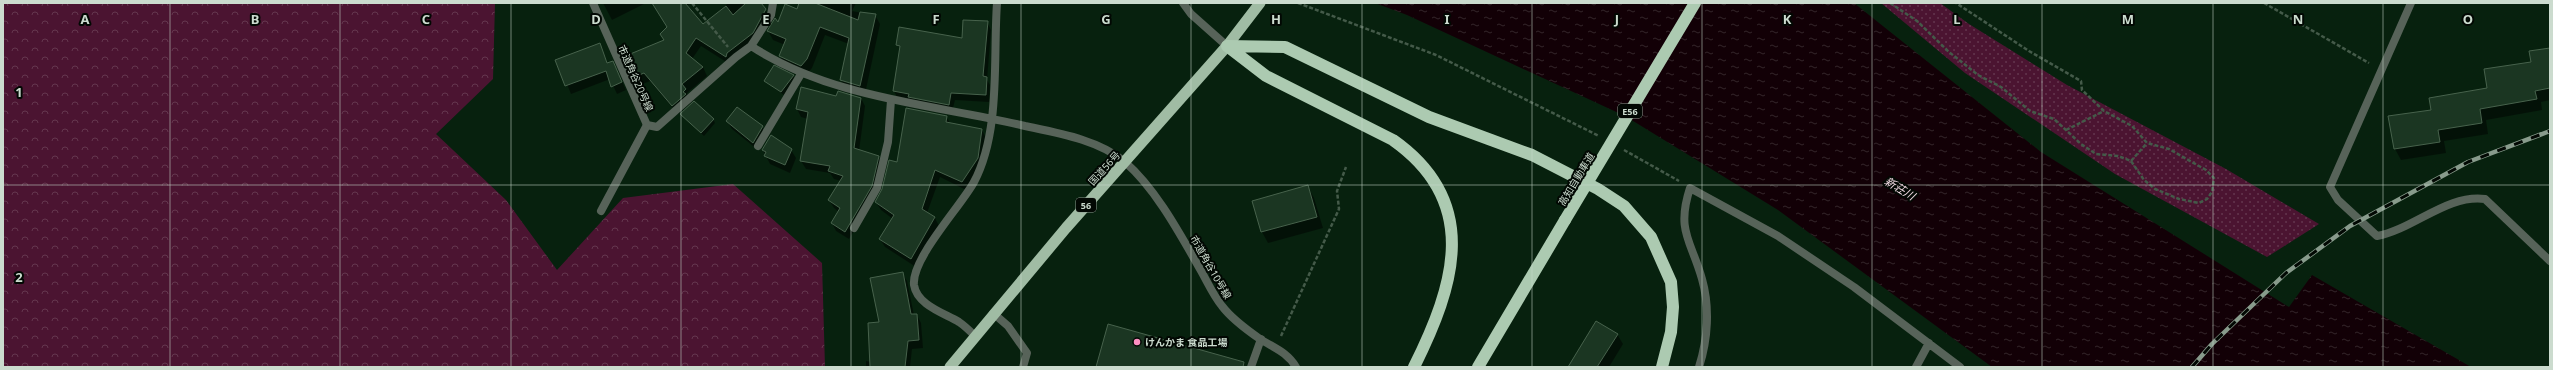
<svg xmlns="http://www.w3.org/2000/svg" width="2553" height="370" viewBox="0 0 2553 370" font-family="'Noto Sans','Noto Sans JP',sans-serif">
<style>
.forest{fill:url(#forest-crowns)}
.park{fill:url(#park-dots)}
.water{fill:url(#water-ripples)}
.shadow{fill:#0007}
.building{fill:#1b3622;stroke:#47624c}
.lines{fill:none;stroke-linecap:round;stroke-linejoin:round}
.path{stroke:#445a49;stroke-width:2.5;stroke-dasharray:4 2;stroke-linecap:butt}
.service{stroke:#576359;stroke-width:8}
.minor{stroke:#576359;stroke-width:8}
.trunk{stroke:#a0bca4;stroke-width:11}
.motorway{stroke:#accab1;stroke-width:12}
.rail-casing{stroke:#889b8c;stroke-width:4.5}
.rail{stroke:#020803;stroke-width:3;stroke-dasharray:9;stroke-linecap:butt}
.motorway-bridge{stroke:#accab1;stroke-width:12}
.grid{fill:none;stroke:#cbdbce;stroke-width:1;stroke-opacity:0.55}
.poi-dot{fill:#fd8fc1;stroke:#020803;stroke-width:1.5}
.labels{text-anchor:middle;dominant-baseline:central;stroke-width:4;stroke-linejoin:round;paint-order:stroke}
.shield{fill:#020803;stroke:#8f9c91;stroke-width:1}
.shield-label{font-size:9px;font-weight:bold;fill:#cbdbce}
.street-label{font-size:10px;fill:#cbdbce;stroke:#020803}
.poi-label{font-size:10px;font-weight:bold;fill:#cbdbce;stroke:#020803;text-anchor:start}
.water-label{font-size:11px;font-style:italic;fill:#f3dce5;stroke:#020803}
.grid-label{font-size:13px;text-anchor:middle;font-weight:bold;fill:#cbdbce;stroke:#020803;stroke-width:4;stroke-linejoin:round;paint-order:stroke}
</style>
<defs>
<pattern id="forest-crowns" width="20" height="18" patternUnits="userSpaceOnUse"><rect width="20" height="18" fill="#4b1431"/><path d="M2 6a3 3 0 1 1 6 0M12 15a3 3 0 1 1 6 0" fill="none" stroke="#64364e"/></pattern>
<pattern id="park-dots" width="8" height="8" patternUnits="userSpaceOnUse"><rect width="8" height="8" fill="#4b1431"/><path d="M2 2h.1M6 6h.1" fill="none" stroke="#64364e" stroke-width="1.8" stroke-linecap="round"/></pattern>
<pattern id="water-ripples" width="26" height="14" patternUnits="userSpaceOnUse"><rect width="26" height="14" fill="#120006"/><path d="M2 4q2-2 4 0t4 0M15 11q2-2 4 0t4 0" fill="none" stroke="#332529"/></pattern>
</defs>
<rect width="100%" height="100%" fill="#07210e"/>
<path class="forest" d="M3,3H495L493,79L436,134L506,200L557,270L623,198L733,184L822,263L825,367H3Z"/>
<path class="park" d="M1881,3H1940L1969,24L2067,85L2226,169L2319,224L2267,257L2115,174L1965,73Z"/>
<path class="water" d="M1375,3H1854L2041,152L2289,307L2312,275L2471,367H1992L1778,210L1625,116L1407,15Z"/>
<path class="shadow" d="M603,3H646L612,20Z
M653,3H691L686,6L703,26L728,3H760L771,18L731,65L701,46L692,59L703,67L707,76L687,93L690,103L678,114L650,81L638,86L624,57L665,41L668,28Z
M800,3H856L852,11L875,15L880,24L865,94L846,89L841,80L849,44L825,35L812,68L807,74L785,64L780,56L785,45L773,40L768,31L797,10Z
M987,22L991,30L987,80L990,85L989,102L955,100L952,112L898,99L894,91L901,51L898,45L963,39Z
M599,44L608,64L617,70L626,90L617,94L610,79L571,94L557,60Z
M2550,49V100L2541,102L2542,110L2486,120L2488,134L2444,141L2446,153L2401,160L2395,149L2390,117L2432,110L2488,89Z
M793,76L796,79L784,95L765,81Z
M801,88L837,97L861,98L865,106L859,151L878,157L883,165L876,194L849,239L836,231L832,223L839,212L834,208L829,200L841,181L834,179L830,173L806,169L801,161L808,119L801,117L797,109Z
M681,114L713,119L715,123L704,136Z
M946,117L951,124L982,130L986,138L982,166L966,190L940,177L927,213L935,218L939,226L916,267L885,247L880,239L893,219L881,210L876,202L898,164Z
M727,121L762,127L766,135L758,150L732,129Z
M763,150H791L796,158L790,173L770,164Z
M1308,187L1314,198L1323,228L1268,243L1262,232Z
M902,273L907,281L914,315H917L921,323L923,348L912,349L910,367H866V361L871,362L880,323Z
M1617,334L1623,344L1609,367H1570Z"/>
<path class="building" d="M652,3H685L703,24L726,6L733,15L746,3H761L766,9L753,33L727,53L726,57L696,38L686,53L703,67L682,84L686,89L683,92L686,94L672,106L644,73L632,78L623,57L664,40L660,34L667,27Z
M799,3H815L858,20L860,12L876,14L860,86L840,80L849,38L820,27L807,59L801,66L779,56L786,39L767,31L775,18L778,22L785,4L797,9Z
M963,20L988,21L983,76L987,77L986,95L951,93L949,105L908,97L909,94L893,91L900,46L896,45L899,27L962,38Z
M600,43L607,63L613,61L622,82L611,87L606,71L565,86L555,60Z
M2550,48V88L2535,91L2537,99L2480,109L2482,123L2438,130L2440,142L2394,149L2388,116L2431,110L2429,98L2487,88L2484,69L2531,62L2529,51Z
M774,65L794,75L781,92L764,81Z
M801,87L836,96L838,91L861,98L854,148L879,156L872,186L845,232L831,223L840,208L828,200L843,176L828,171L830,166L800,161L808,112L796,109Z
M694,101L714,119L701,133L680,114Z
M737,107L763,126L753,143L726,121Z
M906,108L947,116L946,122L982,129L978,158L962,182L935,170L922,209L935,217L911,259L879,239L894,215L875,202L882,189L889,160L897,162Z
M771,135L792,149L785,165L764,156L766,152L762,150Z
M1308,185L1317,217L1261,232L1252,201Z
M903,272L911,314H917L919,340L908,341L905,367H870L868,323L879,322L870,278Z
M1596,321L1618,334L1597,367H1568Z
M1108,324L1244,362L1243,367H1096Z"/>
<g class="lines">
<path class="path" d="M692,3L728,47
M1298,3L1436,55L1599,136
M1890,3L1917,21L1949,52L1978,75L2001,87L2030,111L2054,119L2081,144L2096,154L2118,156L2131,161L2144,180L2155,189L2179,199L2199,203L2207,199L2212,192L2214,178L2206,170L2169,149L2147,143L2132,126L2104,111L2082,90L2081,81L2029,51L1956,3
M2264,3L2369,63
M2066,130L2104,111
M1624,150L1679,181
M2131,161L2147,143
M1281,336L1339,209L1337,191L1346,167"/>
<path class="service" d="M2411,3L2330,187L2338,200L2377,236C2414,229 2447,194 2485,199L2550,261
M758,146L801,74
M601,211L647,125
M854,228L877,188L888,142L891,100
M993,313L1008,326L1027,353L1023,367
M1251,367L1261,339"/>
<path class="minor" d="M593,3L647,125L657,127L736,57L751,46L771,15L773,3
M1183,3L1191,14L1227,46
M751,46C832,99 933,104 1025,126C1058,133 1099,140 1125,162C1156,189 1180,234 1200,269C1207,281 1213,295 1222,306C1231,318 1247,330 1260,339C1274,348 1287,352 1296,367
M975,336C970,331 965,326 959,322C944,313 917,305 914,285C911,259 961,206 974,182C1001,131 993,59 997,3
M1699,367C1708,339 1710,307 1702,279C1691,240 1676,231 1690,188L1778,236L1854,287L1960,367
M1916,367L1929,343"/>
<path class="trunk" d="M950,367L1066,228L1227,46L1260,3"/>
<path class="motorway" d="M1227,46L1285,47L1429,117L1532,155L1598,189L1624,206L1651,237L1671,282L1673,307L1671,332L1662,367
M1227,46L1266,76L1393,140C1481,202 1455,285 1414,367
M1478,367L1565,220"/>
<defs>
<path id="rail" d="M2192,367L2212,344L2286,273L2350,226L2468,162L2550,131"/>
</defs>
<use href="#rail" class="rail-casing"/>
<use href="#rail" class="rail"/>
<path class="motorway-bridge" d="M1565,220L1695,3"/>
</g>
<path class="grid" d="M170,3V367M340,3V367M511,3V367M681,3V367M851,3V367M1021,3V367M1191,3V367M1362,3V367M1532,3V367M1702,3V367M1872,3V367M2042,3V367M2213,3V367M2383,3V367M3,185H2550"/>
<circle class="poi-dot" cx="1137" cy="342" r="4"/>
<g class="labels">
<g class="shield">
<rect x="1618" y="104" width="24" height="14" rx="3"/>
<rect x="1076" y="198" width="20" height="14" rx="3"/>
</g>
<g class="shield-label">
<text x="1630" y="111">E56</text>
<text x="1086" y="205">56</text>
</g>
<g class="street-label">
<text transform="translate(636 78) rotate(66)">市道角谷20号線</text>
<text transform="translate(1104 168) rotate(-48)">国道56号</text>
<text transform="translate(1576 179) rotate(-59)">高知自動車道</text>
<text transform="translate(1211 267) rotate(60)">市道角谷10号線</text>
</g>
<g class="poi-label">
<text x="1145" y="342">けんかま 食品工場</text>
</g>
<g class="water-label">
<text transform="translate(1900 188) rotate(31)">新荘川</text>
</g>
</g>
<g class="grid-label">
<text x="85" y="24">A</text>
<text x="255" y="24">B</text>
<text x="426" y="24">C</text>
<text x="596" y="24">D</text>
<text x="766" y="24">E</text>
<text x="936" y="24">F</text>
<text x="1106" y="24">G</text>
<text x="1276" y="24">H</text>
<text x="1447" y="24">I</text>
<text x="1617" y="24">J</text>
<text x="1787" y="24">K</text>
<text x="1957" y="24">L</text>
<text x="2128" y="24">M</text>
<text x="2298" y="24">N</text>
<text x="2468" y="24">O</text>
<text x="19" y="97">1</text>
<text x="19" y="282">2</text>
</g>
<rect width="2553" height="370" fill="none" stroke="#cbdbce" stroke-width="8"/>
</svg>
